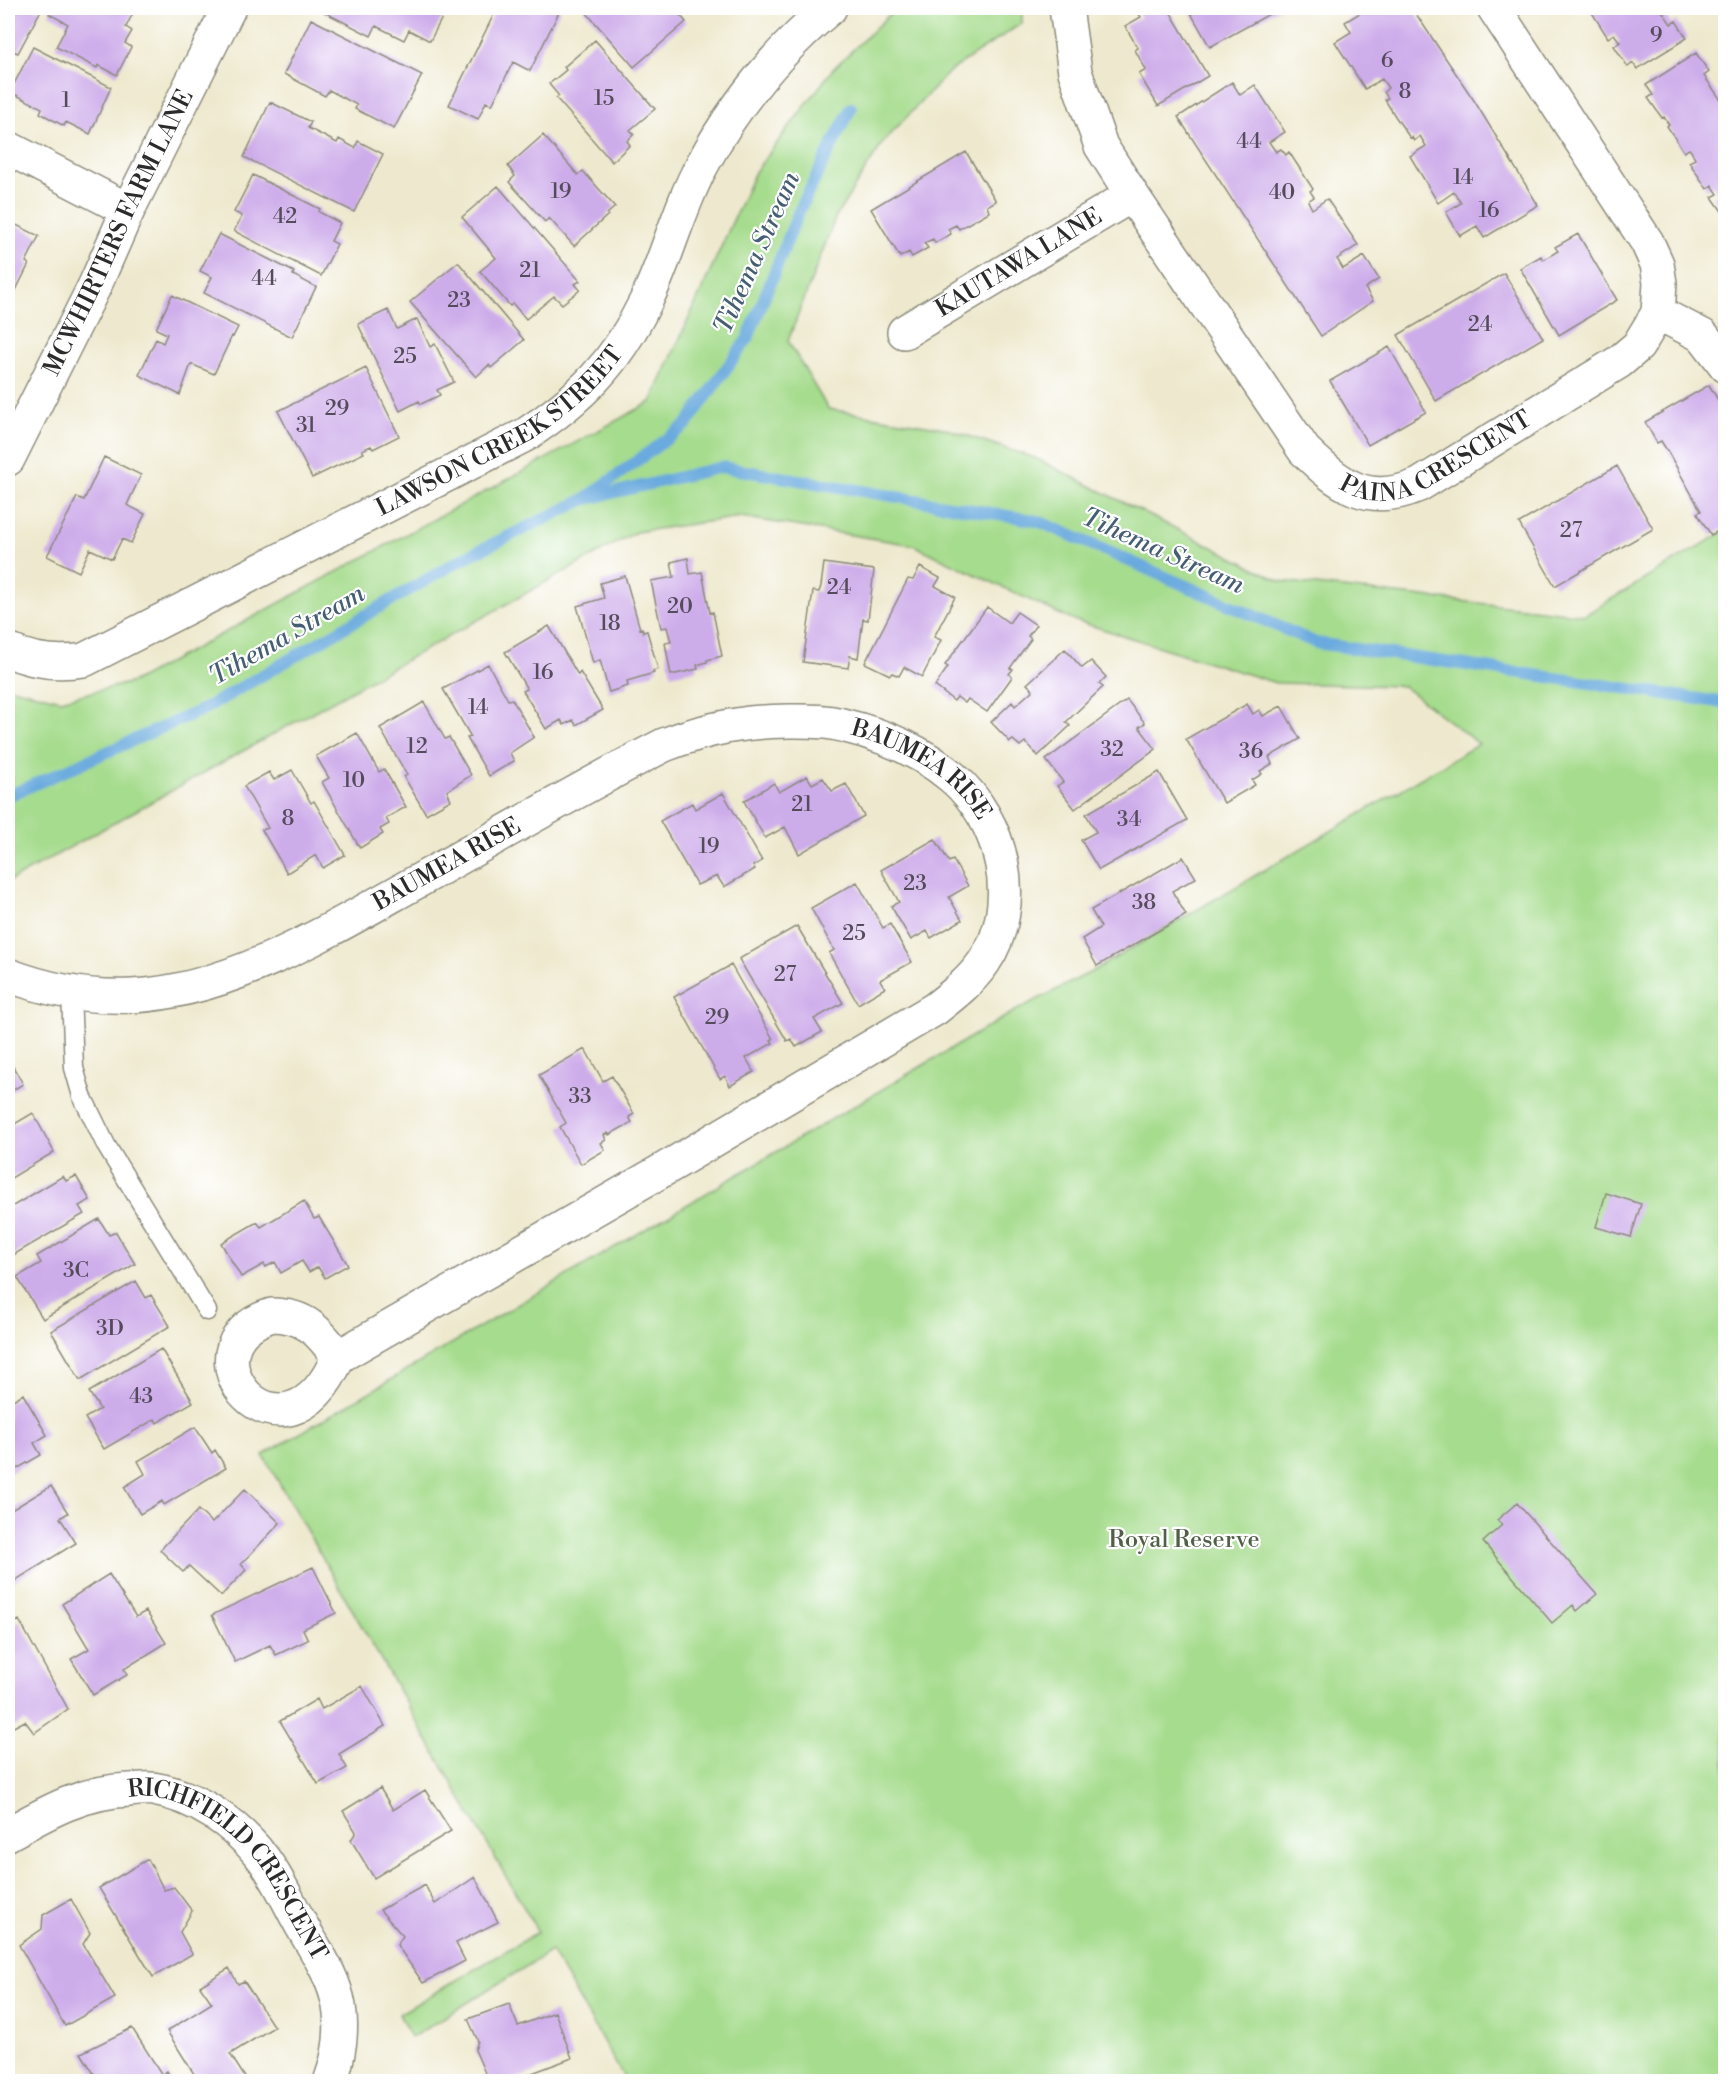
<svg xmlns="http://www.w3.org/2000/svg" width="1733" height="2089" viewBox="0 0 1733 2089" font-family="'Libre Bodoni',serif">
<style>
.green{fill:#a6dc8d;stroke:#68845c;stroke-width:1.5}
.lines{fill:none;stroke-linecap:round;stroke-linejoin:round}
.stream{stroke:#6baade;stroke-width:12}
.building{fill:#cdacea}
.service-casing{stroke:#8c8a7c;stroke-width:21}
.minor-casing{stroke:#8c8a7c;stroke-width:36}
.service{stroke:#fff;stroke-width:18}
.minor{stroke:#fff;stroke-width:33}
.labels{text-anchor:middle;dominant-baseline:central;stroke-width:4.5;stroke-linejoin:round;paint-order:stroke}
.number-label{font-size:21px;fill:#544b5b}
.street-label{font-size:24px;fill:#2b2b2b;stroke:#fff}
.park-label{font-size:24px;fill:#506048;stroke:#fff}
.water-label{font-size:26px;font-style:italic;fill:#455e73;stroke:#fff}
</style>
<rect width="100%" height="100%" fill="#fff"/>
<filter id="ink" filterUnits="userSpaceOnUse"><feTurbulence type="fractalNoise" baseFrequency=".0167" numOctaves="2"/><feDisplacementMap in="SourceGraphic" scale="12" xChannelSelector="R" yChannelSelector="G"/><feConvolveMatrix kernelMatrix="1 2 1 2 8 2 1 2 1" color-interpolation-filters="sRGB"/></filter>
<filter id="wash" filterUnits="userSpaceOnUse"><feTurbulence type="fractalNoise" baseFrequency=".008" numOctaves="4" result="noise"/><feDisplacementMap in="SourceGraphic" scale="24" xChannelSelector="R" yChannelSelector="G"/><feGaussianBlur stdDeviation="1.35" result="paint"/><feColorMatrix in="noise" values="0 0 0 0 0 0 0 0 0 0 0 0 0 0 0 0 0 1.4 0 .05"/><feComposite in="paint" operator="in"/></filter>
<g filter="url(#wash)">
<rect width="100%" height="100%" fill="#eee9ce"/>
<path class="green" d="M903,8H1022V23L951,70L884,141L836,216L788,341L828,409L944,428L1035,458L1280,581L1585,615L1725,531V2081H626L551,1951L411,2038L399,2014L538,1932L263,1455L1015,1011L1093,971L1479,744L1403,686L1276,683L1070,619L913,545L741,517L636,532L8,882V687L61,700L133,682L651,402L755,172L833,69L890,14Z"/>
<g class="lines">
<path class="stream" d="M589,496L686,425L748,338L799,211L851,108
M8,796L206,708L464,558L583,500L722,467L1038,521L1316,643L1726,703"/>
</g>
<g id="blocks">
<path class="building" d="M8,8H35L41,10L18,53L8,49Z
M52,8H131L135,9L126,27L132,31L125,43L131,47L117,75L98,65L97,68L56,47L68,24L49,14Z
M324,8H447L430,41L409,30L404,40L376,26L371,36L322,11Z
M497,8H561L530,71L513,62L492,105L486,102L478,119L449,105Z
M588,8H674L686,22L634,67L584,10Z
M1135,8H1168L1208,76L1158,106L1139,74L1146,70L1135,50L1138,48L1125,26L1141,17Z
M1188,8H1280L1210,47Z
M1368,8H1412L1475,102L1538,205L1484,238L1477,226L1460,236L1446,212L1461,203L1454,192L1438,203L1410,156L1426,146L1420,136L1414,141L1412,137L1410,138L1395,116L1385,100L1388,98L1384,92L1388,88L1382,79L1365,89L1335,42L1351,32L1345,22Z
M1596,8H1660L1671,24L1676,21L1687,38L1637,69L1633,63L1628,67L1614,46L1620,42L1614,34L1608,38L1591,11Z
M311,19L422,75L394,129L355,109L357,105L329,90L325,96L284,74Z
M595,40L655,109L630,130L634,134L627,141L630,145L612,162L556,98L559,96L549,84L566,70L564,67Z
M33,47L111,87L90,134L66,122L64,126L40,113L42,108L10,92Z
M1696,53L1709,72L1704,76L1726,107V217L1712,197L1718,194L1712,185L1707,189L1689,162L1695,159L1691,151L1689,149L1684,152L1667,126L1669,125L1664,117L1662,118L1648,98L1653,95L1646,85Z
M1232,82L1240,95L1255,85L1285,132L1269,142L1276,152L1281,149L1286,155L1289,152L1313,189L1310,191L1314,197L1308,201L1312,209L1327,199L1358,245L1337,259L1343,269L1364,256L1379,279L1365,288L1373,301L1321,336L1178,117Z
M270,102L311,122L308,128L337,143L339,139L355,148L358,141L383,154L354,212L244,157Z
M543,135L578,175L583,171L615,207L607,214L608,215L574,246L549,218L545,222L509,182L515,176L508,166Z
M966,152L996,201L987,206L989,212L959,229L956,225L948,229L951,234L935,243L933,239L924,243L928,248L912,257L909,252L900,257L871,209Z
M253,175L320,209L319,212L340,223L331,241L337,244L321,276L234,231L242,216L234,212Z
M498,186L580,281L575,284L580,290L562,304L554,296L526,319L513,304L510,306L480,271L496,258L462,217Z
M8,215L10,216L8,221L39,236L26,262L29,264L14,294L8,291Z
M219,234L294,272L293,275L316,287L292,337L204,293L212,277L200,271Z
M1578,234L1617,300L1559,335L1520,268L1541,256L1543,260L1558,251L1555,247Z
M458,262L524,340L491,368L489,365L476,377L410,302Z
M1504,273L1543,338L1436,401L1398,335Z
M172,295L238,327L233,337L232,336L214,374L191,364L180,395L139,375L156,339L163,343L167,334L156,329Z
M388,310L397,329L417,319L430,347L435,344L454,382L437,390L440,395L421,404L419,401L400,411L358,324Z
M1389,347L1426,412L1368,445L1330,381Z
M366,368L399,436L373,449L371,446L362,450L364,453L312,478L278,411Z
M1709,385L1726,413V527L1711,535L1697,513L1701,511L1668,452L1661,441L1657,443L1645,422Z
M104,457L141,475L127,505L145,514L131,543L122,539L112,559L90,549L79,572L47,556L77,497L84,500Z
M1617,466L1653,529L1555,586L1519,523Z
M688,558L690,574L702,572L710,613L713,612L722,656L707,660V662L697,665L698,669L671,675L665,643L671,642L667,627L661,628L651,581L674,577L671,562Z
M824,563L874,570L868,620L863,619L858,658L850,656L848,668L803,662L813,591L819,592L821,586Z
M920,567L940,578L935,586L955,597L934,637L941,640L922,677L904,667L899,676L892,673L890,675L865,663L908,579L913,580Z
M625,576L640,629L642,628L643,632L647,631L658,669L653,671L654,673L627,681L628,686L609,692L600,660L593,663L577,606L604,598L600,583Z
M987,607L1009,623L1017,612L1036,625L1028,636L1031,639L1010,668L1013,669L1009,674L1012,677L987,712L968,699L965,703L957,697L954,701L935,686L948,667L945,665Z
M549,626L578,675L580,672L603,710L576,725L573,720L564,725L561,720L546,729L523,691L527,689L505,652Z
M1065,649L1082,668L1091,661L1106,677L1099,684L1103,687L1066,722L1070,726L1038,756L1025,742L1020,746L1013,740L1010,742L991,722L1012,702L1015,706L1033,690L1027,684Z
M488,664L508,700L512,699L534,737L510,753L514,761L489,776L467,738L471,737L443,689Z
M1127,700L1145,723L1139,727L1156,749L1075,809L1057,786L1063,782L1046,760Z
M424,702L445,739L449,737L471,775L447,791L451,800L426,814L404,777L407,775L380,728Z
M1247,704L1253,714L1259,710L1263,716L1281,706L1300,739L1269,757L1272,764L1260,771L1262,774L1252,780L1255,785L1224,803L1186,739Z
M357,733L379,772L384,769L406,807L386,818L389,824L380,829L383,834L360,848L322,782L329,778L316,756Z
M292,770L311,803L314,801L345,855L323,868L316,855L287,873L262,830L268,828L244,786L269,772L274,780Z
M1159,772L1187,820L1099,870L1081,840L1096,832L1086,814Z
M807,776L812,784L823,778L832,791L846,784L864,816L799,854L785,827L765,838L744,801L774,783L779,792Z
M723,793L762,861L753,866L755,869L724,887L717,876L697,885L660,821L692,803L695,809Z
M935,839L949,862L953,860L968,886L949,897L962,920L931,938L927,931L911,940L891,906L899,902L881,870Z
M1183,857L1196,878L1172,891L1186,915L1097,966L1082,939L1101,927L1091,910Z
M857,882L883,928L890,924L912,962L880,980L885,988L858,1004L829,953L834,950L811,908Z
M797,926L843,1003L814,1019L822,1032L796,1047L791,1039L787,1041L739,959Z
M731,965L773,1039L771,1040L773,1043L746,1058L754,1072L730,1086L725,1076L720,1079L674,997Z
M585,1049L603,1081L612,1076L634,1114L629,1117L632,1122L609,1135L608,1133L604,1135L606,1140L601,1143L605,1150L581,1164L560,1127L566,1123L539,1075Z
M8,1058L23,1084L8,1093Z
M33,1113L54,1152L8,1180V1117L13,1125Z
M63,1176L66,1181L76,1176L90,1200L79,1206L84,1214L8,1258V1209Z
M1606,1193L1641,1204L1631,1237L1596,1227Z
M304,1201L314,1219L319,1217L348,1265L325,1278L318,1267L309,1272L302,1261L281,1273L275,1262L266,1267L264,1264L241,1277L221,1243L257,1222L261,1227Z
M99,1219L109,1235L116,1232L135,1264L43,1319L17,1277L41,1263L37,1256Z
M136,1281L146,1298L151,1295L170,1326L80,1380L51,1331Z
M161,1349L193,1402L157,1423L155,1419L104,1449L85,1418L100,1409L89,1392Z
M23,1394L47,1435L34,1443L41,1455L8,1474V1403Z
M195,1427L212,1453L215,1450L226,1468L164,1505L162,1501L140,1514L124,1487L145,1474L138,1461Z
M51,1486L68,1513L60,1518L76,1543L8,1585V1512Z
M245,1489L280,1523L241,1564L246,1570L221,1596L189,1566L183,1572L160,1550L198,1510L212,1523Z
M1517,1503L1597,1594L1577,1611L1573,1605L1552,1623L1483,1542L1502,1525L1497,1520Z
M313,1567L336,1613L303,1629L308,1640L276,1655L270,1645L235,1662L212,1615Z
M109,1574L136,1617L146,1611L166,1643L124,1669L127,1675L93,1695L71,1659L89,1649L62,1604Z
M19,1620L68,1709L34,1733L25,1721L8,1730V1627Z
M362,1686L385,1726L339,1754L347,1768L318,1784L280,1721L317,1699L322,1709Z
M380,1788L393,1810L425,1790L451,1831L374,1878L351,1840L356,1832L343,1811Z
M148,1859L164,1890L174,1887L192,1911L180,1932L192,1954L153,1977L99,1888Z
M475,1877L498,1922L456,1943L465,1961L423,1983L397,1945L403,1936L380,1910L425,1885L435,1904Z
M71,1899L90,1933L83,1944L115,1998L65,2026L19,1945L42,1929L43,1915Z
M229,1968L238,1984L244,1981L274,2027L230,2054L248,2082H199L167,2031L212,2003L200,1986Z
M509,2004L518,2026L555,2012L572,2058L508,2082H489L475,2050L478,2041L468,2019Z
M132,2028L162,2075L167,2071L173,2082H99L81,2053Z
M8,2036L13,2048L8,2051Z"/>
</g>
</g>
<g filter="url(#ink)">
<use href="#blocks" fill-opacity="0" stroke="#8c8a7c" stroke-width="1.5"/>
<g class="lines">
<defs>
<path id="service" d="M71,993L74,1068L82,1096L107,1147L207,1311"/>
<g id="minor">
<path id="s1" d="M1066,8L1075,72L1101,146L1132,195L1304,450C1339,485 1368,507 1419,485L1619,362L1638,346L1658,313L1660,283L1657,264L1647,242L1494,8"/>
<path d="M8,148L128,210"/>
<path d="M1658,313L1703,336L1726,366"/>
<path id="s2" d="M904,332L1132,195"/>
<path id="s3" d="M8,459L95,285L128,210L229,8"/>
<path id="s4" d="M8,650C33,662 57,664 84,660L525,435C580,399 616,363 645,303C667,259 678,209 702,165C734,105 778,51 830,8"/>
<path id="s5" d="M8,975C48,990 89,998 132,996C227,992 327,932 409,886C494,839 578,789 664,745C708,728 749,720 797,721C812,721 827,721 842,725C880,734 921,751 952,777C1003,820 1023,904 984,962C971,981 953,995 935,1009L675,1163L338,1357"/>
<path d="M272,1315C305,1315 319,1331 338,1357C284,1484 171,1347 272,1315Z"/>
<path id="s6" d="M8,1834C47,1812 84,1791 130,1790C137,1789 145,1788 153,1789C196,1796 235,1823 262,1857C278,1877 290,1906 303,1928C317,1953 334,1977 339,2006C343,2030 339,2058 330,2082"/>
</g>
</defs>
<use href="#service" class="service-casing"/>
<use href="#minor" class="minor-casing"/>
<use href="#service" class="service"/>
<use href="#minor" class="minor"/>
</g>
</g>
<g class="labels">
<g class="number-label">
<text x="1656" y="36">9</text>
<text x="1387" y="61">6</text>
<text x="1405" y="92">8</text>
<text x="604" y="99">15</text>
<text x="66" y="101">1</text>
<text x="1249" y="142">44</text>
<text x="1463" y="178">14</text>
<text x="561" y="192">19</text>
<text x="1282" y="193">40</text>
<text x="1489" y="211">16</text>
<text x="285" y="217">42</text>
<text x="530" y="271">21</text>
<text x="264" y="279">44</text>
<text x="459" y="301">23</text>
<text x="1480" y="325">24</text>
<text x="405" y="357">25</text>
<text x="337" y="409">29</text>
<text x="306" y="426">31</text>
<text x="1571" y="531">27</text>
<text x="839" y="588">24</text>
<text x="680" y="607">20</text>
<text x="610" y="624">18</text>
<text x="543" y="673">16</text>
<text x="478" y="708">14</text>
<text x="417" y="747">12</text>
<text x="1112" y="750">32</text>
<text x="1251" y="752">36</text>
<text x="354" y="781">10</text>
<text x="802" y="805">21</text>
<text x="288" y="819">8</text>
<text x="1129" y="820">34</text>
<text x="709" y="847">19</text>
<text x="915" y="884">23</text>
<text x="1144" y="903">38</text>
<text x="854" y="934">25</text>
<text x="785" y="975">27</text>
<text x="717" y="1018">29</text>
<text x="580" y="1097">33</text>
<text x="76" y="1271">3C</text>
<text x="110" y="1329">3D</text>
<text x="141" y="1397">43</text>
</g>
<g class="street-label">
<text stroke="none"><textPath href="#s3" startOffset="252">MCWHIRTERS FARM LANE</textPath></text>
<text stroke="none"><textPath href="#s2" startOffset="134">KAUTAWA LANE</textPath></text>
<text stroke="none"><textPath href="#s4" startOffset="554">LAWSON CREEK STREET</textPath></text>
<text stroke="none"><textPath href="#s1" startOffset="663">PAINA CRESCENT</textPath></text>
<text stroke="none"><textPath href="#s5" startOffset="993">BAUMEA RISE</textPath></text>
<text stroke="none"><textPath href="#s5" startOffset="471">BAUMEA RISE</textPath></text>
<text stroke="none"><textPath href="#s6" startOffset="266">RICHFIELD CRESCENT</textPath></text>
</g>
<g class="park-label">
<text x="1184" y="1540">Royal Reserve</text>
</g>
<g class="water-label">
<text transform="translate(757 253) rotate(-66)">Tihema Stream</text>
<text transform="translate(1163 551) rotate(24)">Tihema Stream</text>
<text transform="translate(287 635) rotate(-30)">Tihema Stream</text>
</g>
</g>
<rect width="1733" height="2089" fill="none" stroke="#fff" stroke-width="30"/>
</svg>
